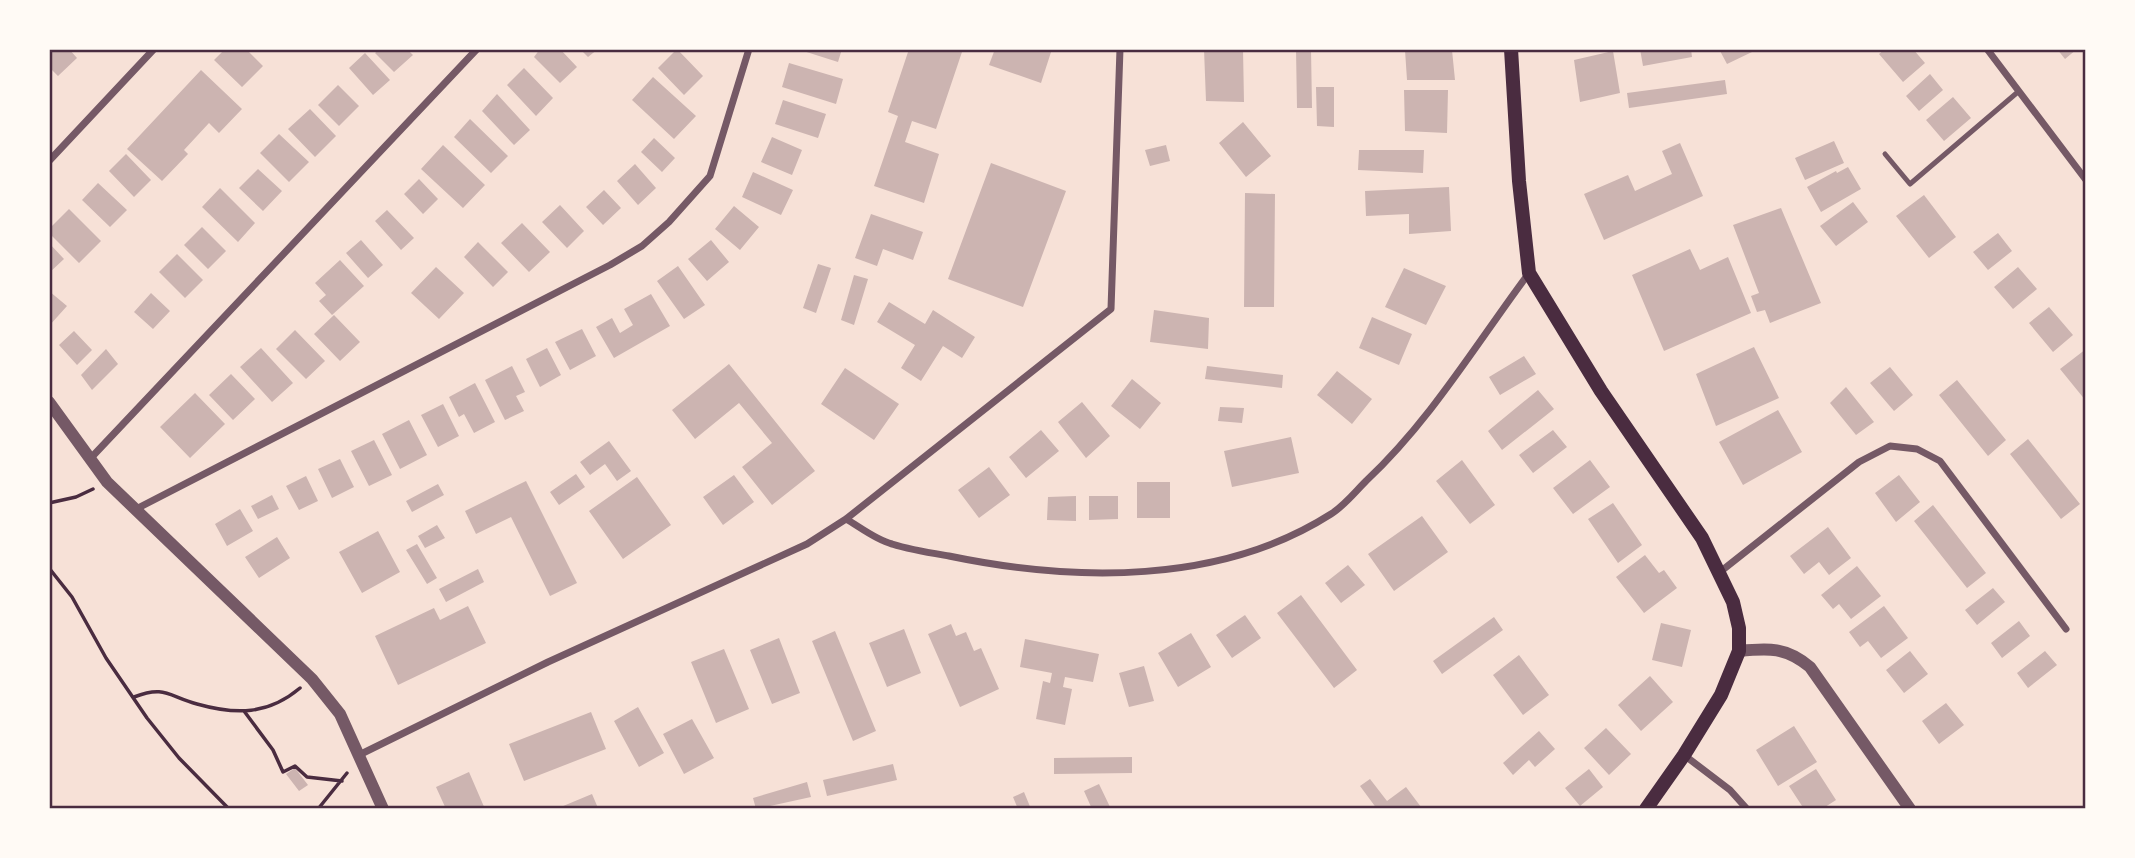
<svg xmlns="http://www.w3.org/2000/svg" width="2135" height="858" viewBox="0 0 2135 858" font-family="Mulish,sans-serif">
<style>
.building{fill:#ccb4b1}
.lines{fill:none;stroke-linecap:round;stroke-linejoin:round}
.path{stroke:#4a2c40;stroke-width:3.5}
.service{stroke:#755966;stroke-width:5}
.minor{stroke:#755966;stroke-width:7}
.tertiary{stroke:#755966;stroke-width:12}
.secondary{stroke:#4a2c40;stroke-width:14}
.neatline{fill:none;stroke:#4a2c40;stroke-width:2.5}
</style>
<rect width="100%" height="100%" fill="#f7e1d7"/>
<path class="building" d="M49,49H69L77,58L58,76L49,67Z
M225,49H246L263,66L242,87L214,60Z
M380,49H407L413,55L394,72L375,53Z
M540,49H560L577,67L560,83L534,57Z
M580,49H598L588,57Z
M677,49L703,76L684,95L658,68Z
M797,49H842L838,62Z
M909,49H963L936,129L912,121L905,142L939,154L924,203L874,186L898,116L888,112Z
M995,49H1052L1041,83L989,65Z
M1204,49H1243L1244,102L1206,101Z
M1296,49H1311L1312,108H1297Z
M1640,49H1691L1692,57L1643,66Z
M1719,49H1751L1752,52L1727,64Z
M1885,49H1913L1925,63L1903,82L1879,54Z
M2057,49H2077L2065,59Z
M1405,50H1452L1455,80H1407Z
M1613,51L1620,93L1580,102L1574,60Z
M365,53L390,80L373,95L349,68Z
M789,63L843,79L836,104L782,87Z
M524,68L553,98L536,116L507,85Z
M201,70L242,109L219,133L209,123L184,150L188,154L162,181L127,149Z
M1930,74L1943,90L1919,111L1906,96Z
M653,77L696,116L674,139L632,100Z
M1725,80L1727,94L1629,108L1627,93Z
M338,85L359,106L339,126L318,105Z
M1316,87H1334V127L1317,126Z
M1404,90H1448L1447,133L1405,131Z
M497,94L530,130L514,145L482,111Z
M1953,97L1971,118L1944,141L1926,120Z
M783,100L826,114L818,138L775,124Z
M310,109L336,136L315,157L288,129Z
M470,119L508,156L491,173L454,137Z
M1243,122L1271,156L1246,177L1219,143Z
M279,134L309,162L289,182L260,153Z
M772,137L802,150L792,175L761,162Z
M654,138L675,158L662,172L641,152Z
M1834,141L1844,163L1805,180L1795,158Z
M1680,143L1703,196L1604,240L1584,194L1628,175L1635,191L1672,174L1662,151Z
M443,145L485,185L463,208L421,169Z
M1166,145L1170,161L1150,166L1145,150Z
M1359,150H1424L1423,173L1358,170Z
M126,154L151,180L134,197L109,171Z
M991,163L1066,191L1023,307L948,279Z
M635,164L656,188L638,205L617,181Z
M1848,167L1861,189L1821,212L1807,187L1836,171L1837,173Z
M258,169L282,191L263,211L239,188Z
M753,172L793,190L781,215L742,197Z
M419,179L438,199L423,214L404,194Z
M98,183L127,210L110,227L82,200Z
M1449,187L1451,231L1409,234V214L1366,216L1365,191Z
M220,188L255,223L238,242L202,207Z
M604,190L621,208L603,225L586,207Z
M1245,193L1275,194L1274,307H1244Z
M1924,195L1956,237L1929,258L1896,216Z
M1853,202L1868,222L1836,246L1820,226Z
M560,205L584,231L567,248L542,222Z
M734,206L759,227L740,250L715,229Z
M1781,208L1821,303L1770,323L1765,310L1757,312L1751,296L1759,293L1733,225Z
M69,209L101,241L79,263L49,233V229Z
M387,210L414,238L401,250L375,221Z
M871,214L923,232L913,260L883,249L877,266L855,258Z
M522,223L550,252L529,272L501,243Z
M202,227L226,251L208,269L184,245Z
M1998,233L2012,251L1988,270L1973,252Z
M361,240L383,265L368,278L346,253Z
M711,240L729,262L707,281L688,259Z
M478,242L508,272L493,287L464,257Z
M49,243L64,259L49,273Z
M1690,249L1700,270L1728,257L1751,313L1664,351L1632,275Z
M177,254L203,280L185,298L159,272Z
M340,260L364,286L332,315L319,301L326,295L315,283Z
M818,264L831,268L816,313L803,308Z
M678,266L705,305L684,319L657,281Z
M436,267L464,293L439,319L411,293Z
M2018,267L2037,289L2013,309L1994,287Z
M1404,268L1446,286L1426,325L1385,307Z
M854,275L868,279L854,325L841,320Z
M49,291L67,306L49,326Z
M151,293L170,311L153,329L134,312Z
M651,294L670,326L614,358L596,327L612,318L620,333L633,325L624,309Z
M889,302L925,324L933,310L975,337L962,358L943,346L921,381L901,368L915,345L877,322Z
M2049,307L2073,335L2053,352L2029,323Z
M1154,310L1209,318L1208,349L1150,342Z
M334,315L360,342L340,361L314,334Z
M1372,317L1412,334L1399,365L1359,348Z
M582,329L596,356L570,370L555,342Z
M295,330L325,361L306,379L276,349Z
M74,331L92,350L77,365L59,345Z
M1754,347L1779,398L1716,426L1696,374Z
M261,348L293,383L272,402L240,367Z
M547,348L561,375L540,387L526,359Z
M106,349L118,364L92,390L81,375Z
M2086,349V401L2060,369Z
M1524,356L1536,374L1500,395L1489,377Z
M729,364L815,471L772,505L742,467L772,443L739,403L695,439L672,410Z
M512,366L525,392L516,396L524,411L505,420L485,380Z
M1207,366L1283,375L1282,388L1205,379Z
M1890,367L1913,395L1894,411L1870,383Z
M845,368L899,404L874,440L821,404Z
M1337,371L1372,399L1352,424L1317,395Z
M231,374L255,399L233,420L209,395Z
M1132,379L1161,403L1140,429L1111,406Z
M1957,380L2006,440L1988,456L1939,395Z
M475,383L495,422L474,433L464,414L459,417L449,397Z
M1846,387L1874,422L1856,435L1830,403Z
M1538,390L1554,409L1502,450L1488,431Z
M195,393L225,424L190,458L160,427Z
M1082,402L1110,436L1086,458L1058,422Z
M443,404L459,436L438,447L421,415Z
M1220,407L1244,408L1242,423L1218,421Z
M1778,410L1802,452L1743,485L1719,442Z
M409,420L427,455L400,469L382,434Z
M1041,430L1059,451L1026,478L1009,457Z
M1553,430L1567,447L1533,473L1519,455Z
M1291,437L1299,473L1232,487L1224,451Z
M2028,439L2080,504L2061,519L2010,454Z
M374,440L392,475L369,486L351,451Z
M609,441L631,471L617,481L605,464L590,475L580,462Z
M340,459L354,487L332,498L318,469Z
M1462,460L1495,505L1470,524L1436,481Z
M1590,460L1610,487L1573,514L1553,488Z
M989,467L1010,495L979,518L958,490Z
M576,474L585,487L559,505L550,492Z
M734,475L754,502L723,525L703,497Z
M1899,475L1920,502L1896,522L1875,493Z
M306,476L318,501L299,510L286,486Z
M637,477L671,525L623,559L589,511Z
M526,481L577,583L550,596L511,517L476,534L465,511Z
M1137,482H1170V518H1137Z
M438,484L444,495L412,512L406,501Z
M272,495L279,509L258,519L251,506Z
M1076,496V521L1047,520L1048,497Z
M1089,496H1118V519L1089,520Z
M1613,503L1642,545L1618,563L1588,519Z
M1933,505L1986,573L1967,588L1914,521Z
M240,509L253,531L227,546L215,524Z
M1422,516L1448,552L1394,591L1368,554Z
M437,525L445,538L425,548L418,536Z
M1828,527L1851,558L1829,575L1819,562L1804,574L1790,556Z
M378,531L400,572L362,593L339,552Z
M277,537L290,558L259,578L245,557Z
M417,544L437,578L427,584L406,550Z
M1645,555L1659,573L1664,570L1677,588L1644,613L1616,577Z
M1348,565L1365,585L1341,603L1325,583Z
M1857,566L1881,596L1851,619L1839,604L1833,609L1821,595Z
M478,569L484,582L446,602L439,589Z
M1993,588L2005,602L1977,625L1965,610Z
M1301,595L1357,670L1334,688L1277,613Z
M468,606L486,643L398,685L375,636L434,608L440,620Z
M1884,606L1908,638L1881,658L1868,641L1860,647L1849,632Z
M1245,615L1261,638L1232,658L1216,635Z
M1494,617L1503,630L1442,674L1433,661Z
M2019,621L2030,636L2002,658L1991,643Z
M1661,623L1691,630L1682,667L1652,660Z
M951,624L956,636L966,632L974,651L981,648L999,689L960,707L928,634Z
M904,629L921,673L887,687L869,643Z
M835,631L876,731L853,741L812,641Z
M1191,633L1211,667L1178,687L1158,653Z
M779,638L800,693L772,704L750,650Z
M1025,639L1099,654L1093,682L1065,677L1063,687L1072,689L1065,725L1036,719L1043,681L1050,683L1052,673L1020,667Z
M724,649L749,709L716,723L691,662Z
M1910,651L1928,674L1904,693L1886,670Z
M2045,651L2057,665L2028,688L2017,673Z
M1519,655L1549,695L1523,715L1493,675Z
M1144,666L1154,701L1129,707L1119,673Z
M1650,676L1673,702L1641,731L1618,705Z
M1946,703L1964,725L1939,744L1922,721Z
M638,707L664,753L639,767L614,721Z
M591,712L606,749L524,781L509,744Z
M692,719L714,758L684,774L663,734Z
M1794,726L1817,762L1778,786L1756,750Z
M1606,728L1631,754L1609,775L1584,748Z
M1539,731L1555,749L1535,767L1529,760L1513,775L1503,763Z
M1132,757V773L1054,774V758Z
M893,764L897,780L827,796L823,780Z
M295,768L308,785L299,791L286,774Z
M1589,769L1603,787L1580,806L1565,788Z
M1816,769L1836,800L1822,809H1804L1789,786Z
M469,772L485,809H446L436,787Z
M1370,779L1387,801L1406,787L1421,807L1377,809L1360,786Z
M807,782L811,797L756,809L753,798Z
M1099,784L1111,809H1092L1084,791Z
M1024,792L1031,809H1018L1013,797Z
M592,794L598,808L595,809H556Z"/>
<g class="lines">
<path class="path" d="M49,503L76,497L93,489
M49,568L72,597L106,658L147,718L179,758L229,809
M134,697C165,685 168,696 197,704C236,715 268,715 300,688
M244,711L273,750L283,772L295,766L307,777L342,781
M318,809L347,773"/>
<path class="service" d="M1885,154L1910,184L2019,91"/>
<path class="minor" d="M1987,49L2086,180
M49,161L154,49
M89,460L477,49
M136,509L610,265L642,246L669,222L710,176L749,49
M846,519C860,527 876,540 892,544C911,550 931,553 949,556C1074,582 1220,585 1331,514C1344,506 1355,492 1366,481C1431,420 1476,344 1529,273
M1720,572L1859,462L1890,446L1917,449L1940,461L2066,629
M359,755L548,662L807,544L846,519L1111,309L1120,49
M1684,755L1730,790L1747,809"/>
<path class="tertiary" d="M49,402L107,482L312,679L340,714L383,809
M1739,651C1769,648 1786,647 1810,667L1910,809"/>
<path class="secondary" d="M1511,49L1519,181L1529,273L1601,391L1702,538L1733,602L1739,628V651L1721,695L1684,755L1646,809"/>
</g>
<rect width="2135" height="858" fill="none" stroke="#fffaf5" stroke-width="102"/>
<rect x="51" y="51" width="2033" height="756" class="neatline"/>
</svg>
